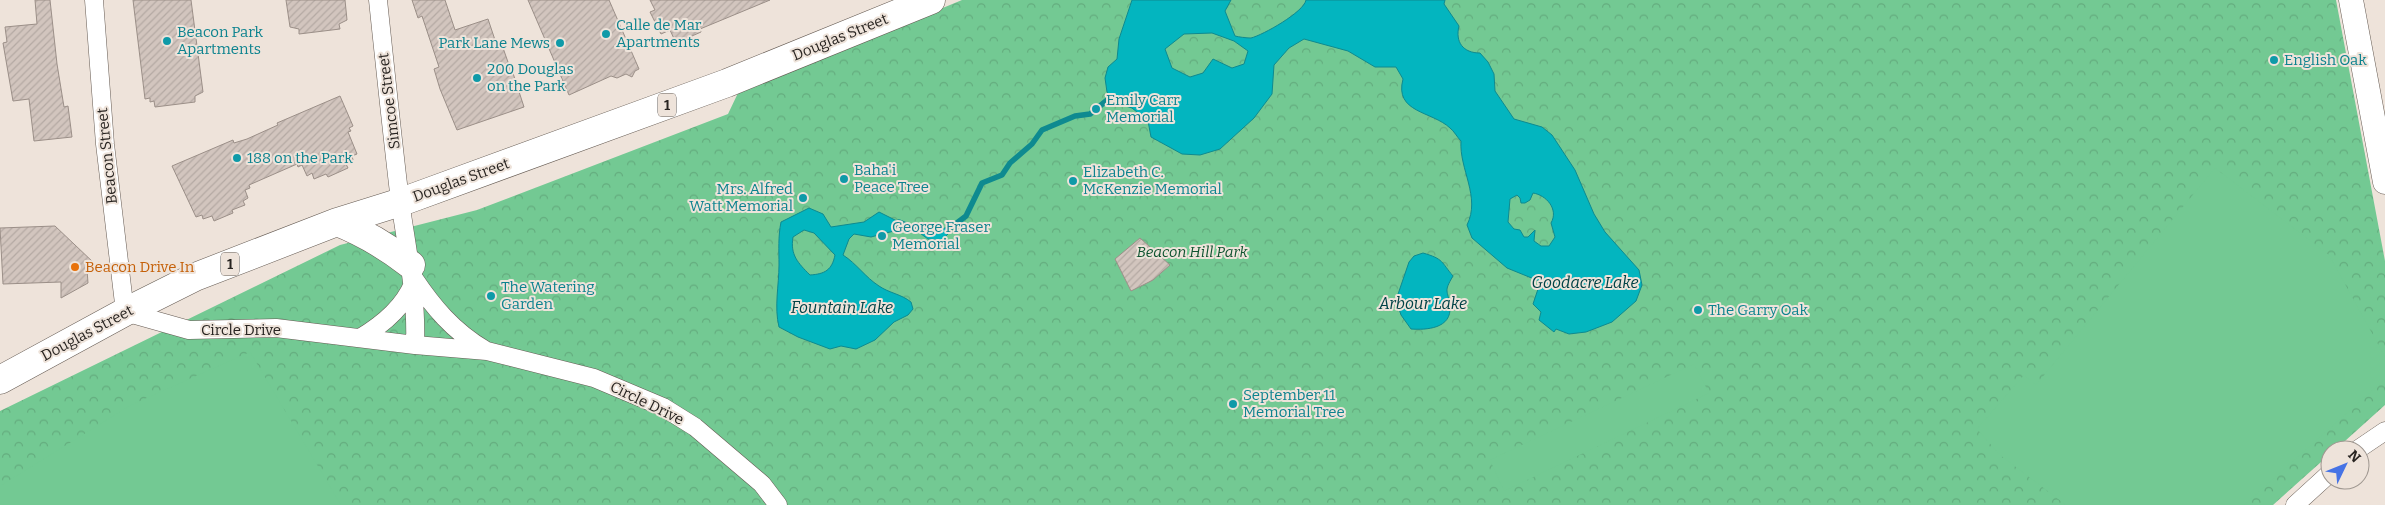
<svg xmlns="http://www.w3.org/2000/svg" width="2385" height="505" viewBox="0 0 2385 505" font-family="Bitter,serif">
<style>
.park{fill:url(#park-crowns)}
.pitch{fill:#73c993}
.water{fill:#03b5bf;stroke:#0e8a90;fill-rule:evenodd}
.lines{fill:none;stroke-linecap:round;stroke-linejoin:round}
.stream{stroke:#0e8a90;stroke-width:5.5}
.building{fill:url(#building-hatch);stroke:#9b8f88}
.street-casing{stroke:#655b53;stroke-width:19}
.secondary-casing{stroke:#655b53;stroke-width:25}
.primary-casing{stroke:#655b53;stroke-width:29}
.street{stroke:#fff;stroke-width:18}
.secondary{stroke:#fff;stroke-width:24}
.primary{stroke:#fff;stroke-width:28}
.culture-dot{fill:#0f9aa8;stroke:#eee3da;stroke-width:2}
.food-dot{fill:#e8710a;stroke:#eee3da;stroke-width:2}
.labels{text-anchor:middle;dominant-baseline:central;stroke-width:4;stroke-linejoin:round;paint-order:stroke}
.shield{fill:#eee3da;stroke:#635d58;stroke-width:1}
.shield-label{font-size:14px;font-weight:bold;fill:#282421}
.culture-label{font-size:15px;fill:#0d838f;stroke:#eee3da;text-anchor:start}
.street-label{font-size:15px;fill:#282421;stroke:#eee3da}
.park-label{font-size:15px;font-style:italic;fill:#0f5430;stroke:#eee3da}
.food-label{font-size:15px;fill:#c56008;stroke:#eee3da;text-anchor:start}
.water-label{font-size:16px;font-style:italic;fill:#004246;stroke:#eee3da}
</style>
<defs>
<pattern id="park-crowns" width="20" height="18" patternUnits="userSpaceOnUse" patternTransform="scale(1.25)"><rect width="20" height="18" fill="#73c993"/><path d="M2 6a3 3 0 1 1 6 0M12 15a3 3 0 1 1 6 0" fill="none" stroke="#64ac7e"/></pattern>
<pattern id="building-hatch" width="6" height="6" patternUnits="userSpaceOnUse" patternTransform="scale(1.25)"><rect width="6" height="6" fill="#d2c5be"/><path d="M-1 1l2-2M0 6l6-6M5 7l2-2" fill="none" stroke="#b4a9a3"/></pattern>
</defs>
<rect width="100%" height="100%" fill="#eee3da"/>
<path class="park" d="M962,0H2336L2385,261V405L2335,450H2330V454L2273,505H0V411L340,245L477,210L728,114L738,93Z"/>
<path class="pitch" d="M2215,168L2329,255L2385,357V379L2244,505H2066L2000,455L1977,429L2024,375L2036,385Z
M250,352L341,505H0V486L131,405Z
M1694,364L1709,393L1504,491L1490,460Z"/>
<path class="water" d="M1132,0H1231L1225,11L1235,36C1239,37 1246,38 1251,38C1263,35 1304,12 1306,0H1445L1444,4L1459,26C1455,42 1463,53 1480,53L1488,62L1494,74L1495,91L1514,119L1542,127L1552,135L1575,170L1594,214L1605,232L1639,270L1642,285L1636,301L1612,322L1586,332L1569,334L1556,329L1554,332L1539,320L1541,312L1533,304L1539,286V281L1507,268L1472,238L1467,225C1481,197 1459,169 1461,141C1457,137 1454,131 1450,128C1432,111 1394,113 1403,79L1396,67H1375L1348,51L1304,39L1289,48L1274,65L1272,94L1254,118L1220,149L1200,155L1182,154L1151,137L1148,121L1132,108L1116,103L1107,92L1105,78L1108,67L1117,59L1119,39ZM1212,33L1234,41L1248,51L1244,64L1232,68L1213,59L1203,73L1190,77L1172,68L1165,49L1184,34ZM1533,193C1546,195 1559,209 1551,223L1555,237L1549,246H1541L1534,241L1535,230L1528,237H1524L1520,230L1514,229L1508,222L1510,199L1517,195L1520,198L1521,203H1525L1530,200Z
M809,208L823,214L831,227L864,222L879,212L899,222L894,231L871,237L854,234L849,239L843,255C857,264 865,277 879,286C889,293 901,294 911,302L913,309L908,315L894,322L875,340L856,349L841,346L830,349L798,337L779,327C774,307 779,285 779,265C779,250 778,237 781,222ZM804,230L814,233L835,255C832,270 825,274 810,275C798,263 790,255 793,237Z
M920,226L935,231L948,227L951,231L942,240L928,239L913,228Z
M1423,253C1444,259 1441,262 1453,276C1443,293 1448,289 1450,306C1452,329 1426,330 1411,329L1401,315L1396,300L1409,262L1414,256Z"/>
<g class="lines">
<path class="stream" d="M899,222L913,228
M949,229L966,216L982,183L1002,175L1010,163L1032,144L1042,130L1075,116L1090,114L1111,97"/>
</g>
<path class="building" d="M35,0H50L57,64L64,107L68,106L72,137L34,141L29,99L13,101L3,43L7,42L5,27L37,24Z
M133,0H191L203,92L195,96V102L155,107L154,101L150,102V98L145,99Z
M286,0H345L347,20L339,24L340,29L299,34V29L290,27Z
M412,0H445L455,30L488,19L497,46L502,45L509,65L510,64L524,107L457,130L440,89L434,69L439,67L422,16L418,18Z
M528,0H609L639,69L635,71L632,77L626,74L617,78L611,76L569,95Z
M650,0H770L700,29L701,32L676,43L670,30L661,34L650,12L655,10Z
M340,96L353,126L349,128L351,131L348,132L357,154L352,156L353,160L346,164L348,168L328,177L326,174L314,179L312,173L307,176L302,165L298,167L297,164L249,185L250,188L245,190L248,198L243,201L245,205L232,210L233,213L214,221L212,216L203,219L202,215L196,217L172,166L233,140L234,143L247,139L278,125L277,123Z
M55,226L94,263L87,270L88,283L61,298V282L3,284L0,228Z
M1140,238L1170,265L1153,280L1131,291L1115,259Z"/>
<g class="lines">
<defs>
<path id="street" d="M94,0L105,144L125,312L189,330L276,328L415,345L487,351L594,378L663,407L695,427L762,484L778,505
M378,0C385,67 392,134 400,201C407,250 417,296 415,345
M413,277C433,307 453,331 485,350
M360,338C382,325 403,308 413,284
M2357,450L2385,431
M2295,505L2330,473"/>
<path id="secondary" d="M2351,0L2385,182"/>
<path id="primary" d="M337,222C365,233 388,247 411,265
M0,380L125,312L195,277L337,222L401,202L727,83L931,0"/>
</defs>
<use href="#street" class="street-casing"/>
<use href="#secondary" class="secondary-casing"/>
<use href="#primary" class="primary-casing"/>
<use href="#street" class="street"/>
<use href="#secondary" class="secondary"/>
<use href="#primary" class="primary"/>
</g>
<g class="culture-dot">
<circle cx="606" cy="34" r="5"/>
<circle cx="167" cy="41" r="5"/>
<circle cx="560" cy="43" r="5"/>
<circle cx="2274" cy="60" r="5"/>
<circle cx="477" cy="78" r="5"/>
<circle cx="1096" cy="109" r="5"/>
<circle cx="237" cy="158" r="5"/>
<circle cx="844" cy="179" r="5"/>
<circle cx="1073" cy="181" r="5"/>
<circle cx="803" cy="198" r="5"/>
<circle cx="882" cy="236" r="5"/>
<circle cx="491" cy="296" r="5"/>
<circle cx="1698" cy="310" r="5"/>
<circle cx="1233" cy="404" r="5"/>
</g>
<circle class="food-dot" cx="75" cy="267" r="5"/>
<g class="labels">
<g class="shield">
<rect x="658" y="93.5" width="18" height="23" rx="4"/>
<rect x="221" y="252.5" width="18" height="23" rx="4"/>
</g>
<g class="shield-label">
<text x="667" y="105">1</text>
<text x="230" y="264">1</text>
</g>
<g class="culture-label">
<text x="616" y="25">Calle de Mar<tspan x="616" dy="17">Apartments</tspan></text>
<text x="177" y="32">Beacon Park<tspan x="177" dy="17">Apartments</tspan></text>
<text x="550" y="43" text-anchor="end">Park Lane Mews</text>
<text x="2284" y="60">English Oak</text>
<text x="487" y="69">200 Douglas<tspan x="487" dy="17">on the Park</tspan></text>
<text x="1106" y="100">Emily Carr<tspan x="1106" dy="17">Memorial</tspan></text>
<text x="247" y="158">188 on the Park</text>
<text x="854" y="170">Baha'i<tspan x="854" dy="17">Peace Tree</tspan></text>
<text x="1083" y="172">Elizabeth C.<tspan x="1083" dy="17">McKenzie Memorial</tspan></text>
<text x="793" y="189" text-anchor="end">Mrs. Alfred<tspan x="793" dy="17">Watt Memorial</tspan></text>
<text x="892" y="227">George Fraser<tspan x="892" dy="17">Memorial</tspan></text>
<text x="501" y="287">The Watering<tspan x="501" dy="17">Garden</tspan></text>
<text x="1708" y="310">The Garry Oak</text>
<text x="1243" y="395">September 11<tspan x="1243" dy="17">Memorial Tree</tspan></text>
</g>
<g class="street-label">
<text transform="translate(840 37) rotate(-22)">Douglas Street</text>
<text transform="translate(389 101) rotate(-97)">Simcoe Street</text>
<text transform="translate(107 156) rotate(-96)">Beacon Street</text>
<text transform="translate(461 180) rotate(-20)">Douglas Street</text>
<text x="241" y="330">Circle Drive</text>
<text transform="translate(87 333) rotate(-28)">Douglas Street</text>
<text transform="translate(647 403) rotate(26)">Circle Drive</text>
</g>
<g class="park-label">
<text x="1192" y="252">Beacon Hill Park</text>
</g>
<g class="food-label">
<text x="85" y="267">Beacon Drive In</text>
</g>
<g class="water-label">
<text x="1585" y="282">Goodacre Lake</text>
<text x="1423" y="303">Arbour Lake</text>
<text x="842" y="307">Fountain Lake</text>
</g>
</g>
<g transform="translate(2345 465) rotate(47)"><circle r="24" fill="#eee3da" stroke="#9f9790"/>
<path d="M0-4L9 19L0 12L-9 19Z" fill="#4673e5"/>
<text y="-8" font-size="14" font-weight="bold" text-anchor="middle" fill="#282421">N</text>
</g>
</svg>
